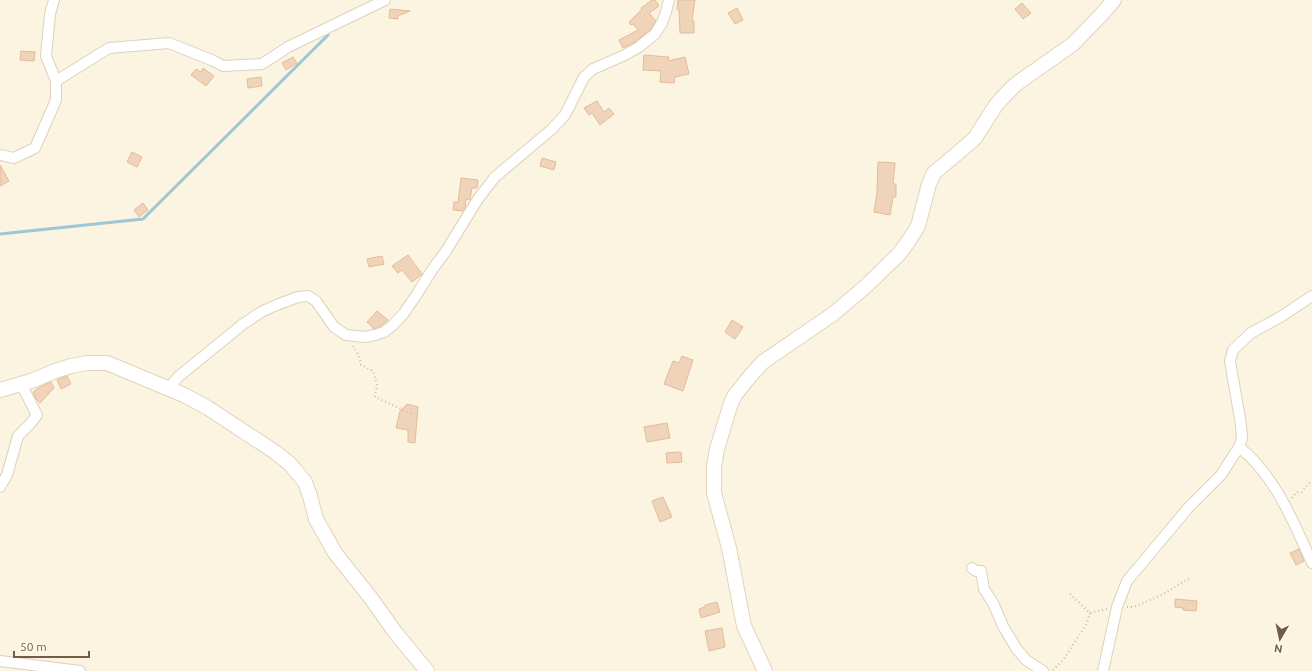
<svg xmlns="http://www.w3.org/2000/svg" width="1312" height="671" viewBox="0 0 1312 671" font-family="Ubuntu,sans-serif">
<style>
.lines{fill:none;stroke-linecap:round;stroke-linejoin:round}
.stream{stroke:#9dc7d5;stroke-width:3}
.building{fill:#f0d4ba;stroke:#e2bc9a}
.minor-casing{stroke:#dfd0bd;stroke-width:12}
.secondary-casing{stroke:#e4d2bc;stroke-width:16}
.path{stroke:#d4b89d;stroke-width:2;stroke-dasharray:1 3;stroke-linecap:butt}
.minor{stroke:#fff;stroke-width:10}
.secondary{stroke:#fff;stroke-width:14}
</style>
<rect width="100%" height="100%" fill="#fbf4e1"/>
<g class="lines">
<path class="stream" d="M0,234L143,219L328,35"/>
</g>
<path class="building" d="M652,0H655L659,6L649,13L656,21L650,30L635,42L623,48L619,40L638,30L633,24L631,25L629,22L642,9L641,8Z
M678,0H695L692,21H694V33H680L679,10L677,9Z
M1022,3L1031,13L1023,19L1015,9Z
M737,8L743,20L735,24L728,13Z
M390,9L410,11L398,16V19L389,18Z
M21,51L35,52L34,61L20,60Z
M644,55L669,57L668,61L685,57L689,74L675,77L674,83L660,82L661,71L643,70Z
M293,57L297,63L286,70L282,63Z
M203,68L214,76L206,86L191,75L196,69L201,72Z
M261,77L262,86L248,88L247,79Z
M597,101L604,112L609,108L614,114L600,125L592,113L589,115L584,108Z
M132,152L142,157L137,167L127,162Z
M542,158L556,162L554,170L540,166Z
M878,162L895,163L893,184H896V197H893L890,215L874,212L877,192Z
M0,165L9,181L0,186Z
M461,178L478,180L477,188H472L470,200L466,199L465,208L463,211L453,210L454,202H458Z
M143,203L148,210L139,217L134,210Z
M408,255L422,274L412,282L402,270L398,273L392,266Z
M382,256L384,264L369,267L367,259Z
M377,311L388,320L381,326L374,329L367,322Z
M732,320L743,327L735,339L725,332Z
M682,356L693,360L683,391L664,384L673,361L679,363Z
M67,376L71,384L61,389L57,380Z
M51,382L54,388L40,403L36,399L33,392L40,387Z
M407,404L418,407L415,443L408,442V430L396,428L400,411Z
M667,423L670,438L647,442L644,427Z
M681,452L682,462L667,463L666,453Z
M663,497L672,517L660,522L652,501Z
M1299,549L1304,561L1296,565L1290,553Z
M1175,599L1197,601L1196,611L1183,610V608L1175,607Z
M717,602L720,612L701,618L699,609L705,607V605Z
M722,628L725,647L709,651L705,631Z"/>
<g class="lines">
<defs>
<path id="minor" d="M54,0L50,14L46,56L56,81
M0,155L14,158L35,148L56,100V81L109,48L169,43L214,61L223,66L262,64L288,47L385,0
M169,388L178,377L243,324L263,311L279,304L298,297L308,296L316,301L334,327L346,335L365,337L375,335L384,332L393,325L404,313L415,297L432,270L446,251L478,199L495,177L552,129L565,115L584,77L593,69L625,55L639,47L655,34L662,23L666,12L669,0
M1239,447C1275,475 1294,523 1312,563
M0,487L7,475L18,436L30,424L37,415L21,384
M972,568L976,571H981L984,589L993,603L1003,626L1016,648L1026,660L1043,671
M0,661L80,671
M1103,671L1117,607L1127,581L1189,507L1221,475L1239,447L1242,438L1241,425L1230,361L1233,350L1251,333L1282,316L1312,296"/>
<path id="secondary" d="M0,390L34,380L55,371L71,366L87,363H107L184,395L208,408L275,452L290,464L305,482L310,496L316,519L335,553L370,597L395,632L427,671
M765,671L744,626L729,548L714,493V467L717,449L731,403L735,395L751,375L763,362L833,314L865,287L899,254L908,242L918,226L929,184L934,173L966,146L975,138L996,105L1006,94L1016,84L1073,44L1101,15L1114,0"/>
</defs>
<use href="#minor" class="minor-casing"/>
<use href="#secondary" class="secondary-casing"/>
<path class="path" d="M353,346L359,356L361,365L373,371L377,385L375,397L412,414
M1292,498L1297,492H1302L1309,483H1312
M1070,594L1090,613L1107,609
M1127,607H1133L1162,595L1191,577
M1053,670L1064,659L1087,623L1090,613"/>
<use href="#minor" class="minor"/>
<use href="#secondary" class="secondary"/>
</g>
<g transform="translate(1280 639) rotate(189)" stroke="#fff7e7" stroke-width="3" paint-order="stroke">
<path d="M0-3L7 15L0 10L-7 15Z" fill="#725b49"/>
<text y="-6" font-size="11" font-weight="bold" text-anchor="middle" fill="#725b49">N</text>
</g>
<path d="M14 651v6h75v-6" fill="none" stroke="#725b49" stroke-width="2"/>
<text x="20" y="651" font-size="12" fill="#725b49" stroke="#fff7e7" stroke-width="3" paint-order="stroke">50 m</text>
</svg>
